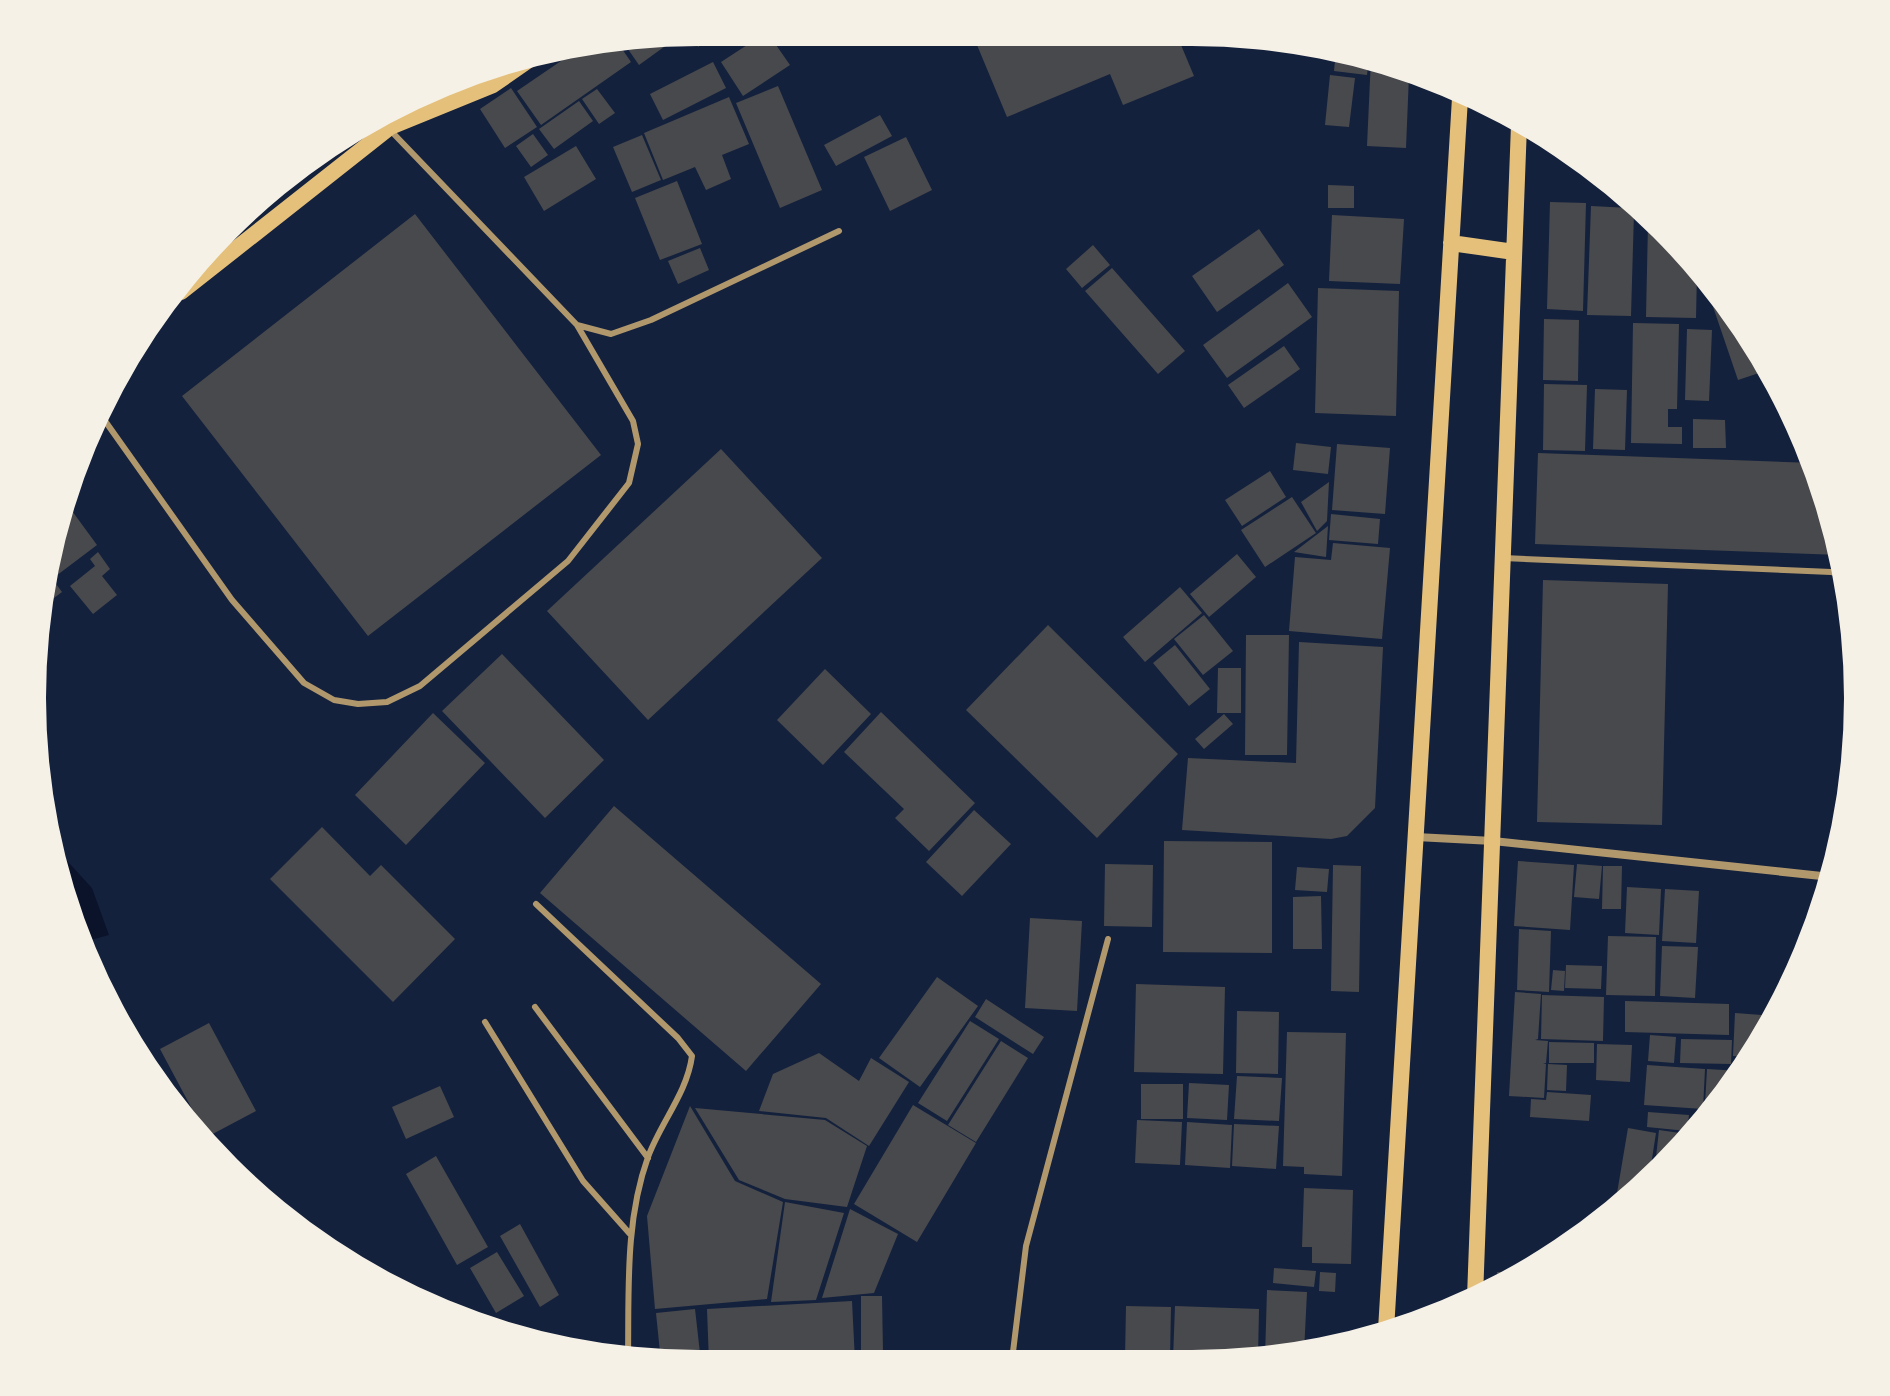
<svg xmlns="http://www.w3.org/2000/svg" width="1890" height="1396" viewBox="0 0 1890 1396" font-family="Barlow,sans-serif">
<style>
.water{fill:#0b132b}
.building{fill:#48494c}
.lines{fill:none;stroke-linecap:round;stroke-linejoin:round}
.service{stroke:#b1986c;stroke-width:6}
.minor{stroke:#b1986c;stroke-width:8}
.secondary{stroke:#e5c07b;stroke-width:16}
</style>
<rect width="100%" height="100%" fill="#14213d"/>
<path class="water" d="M59,852L92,888L109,935L80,943Z"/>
<path class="building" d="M698,32H721L698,47L689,33Z
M767,32L790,65L743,96L721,62Z
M972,33H1209L1181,45L1194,76L1123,105L1110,74L1007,117Z
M682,34L639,65L623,42L672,35Z
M618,43L631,62L541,125L517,91L580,48Z
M1336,50L1369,57L1367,75L1334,71Z
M1371,58L1409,75L1406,148L1367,146Z
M713,62L726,88L663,120L650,94Z
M1330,75L1355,78L1349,127L1325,125Z
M778,86L822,190L780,208L736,103Z
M511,88L537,127L505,148L480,109Z
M597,89L615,113L599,124L582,99Z
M729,97L749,144L722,155L731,179L706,190L695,167L663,180L644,133Z
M579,101L593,121L554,149L539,129Z
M880,115L892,136L836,166L824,145Z
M533,134L548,155L531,167L516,146Z
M642,135L661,180L632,192L613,147Z
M906,137L932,190L890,211L864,157Z
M576,146L596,179L544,211L524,177Z
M677,181L702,244L660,260L635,198Z
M1328,185L1354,186V208H1328Z
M1550,202L1586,203L1583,311L1547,309Z
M1591,206L1630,208L1634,212L1631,316L1587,315Z
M415,214L601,455L368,636L182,396Z
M1332,215L1404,219L1400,284L1329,281Z
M1648,224L1697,271L1696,318L1646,317Z
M1259,229L1284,265L1217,312L1192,276Z
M1093,245L1110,265L1082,288L1066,269Z
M700,248L709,270L678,284L668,261Z
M1112,268L1185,351L1158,374L1085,291Z
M1288,283L1312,317L1227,378L1203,345Z
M1318,288L1399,291L1396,416L1315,413Z
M1716,289L1721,293L1768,370L1738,380L1708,292Z
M1544,319L1579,320L1578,381L1543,380Z
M1633,323L1679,324L1677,409H1668V427H1682V444L1631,443Z
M1687,329L1712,330L1709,401L1685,400Z
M1284,346L1300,369L1244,408L1228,385Z
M1544,384L1587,385L1585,451L1543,450Z
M1595,389L1627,390L1625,450L1593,449Z
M1693,419L1725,420L1726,448H1693Z
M1296,443L1331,447L1328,474L1293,470Z
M1337,444L1390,448L1385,514L1332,510Z
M721,449L822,558L648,720L547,611Z
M1538,453L1812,463L1835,526L1840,555L1535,544Z
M1270,471L1286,497L1242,526L1225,500Z
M1329,482L1327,521L1317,531L1301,502Z
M1292,497L1316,533L1265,567L1241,530Z
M67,504L97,545L56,576L47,563Z
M1331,514L1380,519L1378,544L1329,540Z
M1328,526L1326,557L1294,552Z
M1333,543L1390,548L1382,639L1289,631L1295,557L1331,560Z
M98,552L110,569L102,576L117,595L93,614L70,586L95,566L90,559Z
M1237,554L1256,577L1209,617L1190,594Z
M45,569L62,592L42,607L43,600Z
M1543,580L1668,584L1662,825L1537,822Z
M1180,587L1202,613L1145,662L1123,637Z
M1204,615L1233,651L1203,675L1174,639Z
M1048,625L1178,754L1097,838L966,710Z
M1246,635H1289L1287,755H1245Z
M1299,642L1383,647L1375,808L1347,836L1331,839L1182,830L1188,758L1296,763Z
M1175,645L1210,689L1189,706L1153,663Z
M502,654L604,760L545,818L442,711Z
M1218,668H1241V713H1217Z
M825,669L871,714L823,765L777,720Z
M881,712L975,803L929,851L895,818L904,809L844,752Z
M433,713L485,763L406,845L355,795Z
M1224,714L1233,724L1204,749L1195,739Z
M614,806L821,984L746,1071L540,893Z
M974,810L1011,844L962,896L926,862Z
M322,827L370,876L381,865L455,939L393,1002L270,879Z
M1164,841L1272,842V953L1163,952Z
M1518,861L1574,865L1570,930L1514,926Z
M1105,864L1153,865L1152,927L1104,926Z
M1577,864L1602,866L1599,899L1574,897Z
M1333,865L1361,866L1359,992L1331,991Z
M1603,866H1622L1621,909H1602Z
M1297,867L1329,869L1327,892L1295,890Z
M1627,887L1661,889L1659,935L1625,933Z
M1665,889L1699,891L1696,943L1662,941Z
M1321,896L1322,949H1293V897Z
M1030,918L1082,921L1077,1011L1025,1008Z
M1519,929L1551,931L1549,992L1517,990Z
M1608,936L1656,937L1655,996L1606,995Z
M1662,946L1698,947L1695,998L1660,996Z
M1566,965L1602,966L1601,989L1565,988Z
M1553,970L1565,971L1564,991L1551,990Z
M937,977L978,1006L920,1087L879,1058Z
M1136,984L1225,987L1223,1074L1134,1072Z
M1515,992L1541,994L1538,1039L1535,1040L1548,1041L1546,1063H1543L1546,1064L1544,1098L1509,1096Z
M1542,995L1604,997L1603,1041L1541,1039Z
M986,999L1044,1037L1033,1054L975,1017Z
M1625,1001L1729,1004V1035L1625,1032Z
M1237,1011L1279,1012L1278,1074L1236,1073Z
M1735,1013L1775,1016L1769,1031L1750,1057L1733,1056Z
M970,1021L999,1039L947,1121L918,1103Z
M209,1023L256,1111L207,1137L160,1049Z
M1287,1032L1346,1033L1342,1176L1304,1174V1167L1283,1166Z
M1650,1035L1676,1037L1674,1063L1648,1061Z
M1681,1039L1732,1040L1731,1064L1680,1063Z
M1001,1041L1028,1058L976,1142L948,1125Z
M1549,1042L1594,1043V1063H1549Z
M1597,1044L1632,1045L1630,1082L1596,1080Z
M819,1053L859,1081L871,1058L909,1082L869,1146L826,1118L759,1111L773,1074Z
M1548,1064L1567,1065L1566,1091L1547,1090Z
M1647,1065L1705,1069L1703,1109L1644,1105Z
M1707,1069L1740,1071L1716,1105L1705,1104Z
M1237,1076L1282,1078L1279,1121L1234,1119Z
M1189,1083L1229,1085L1227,1120L1187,1118Z
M1141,1084H1183V1119H1141Z
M440,1086L454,1117L406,1139L392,1107Z
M1547,1092L1591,1095L1589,1121L1530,1117L1531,1099L1546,1100Z
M913,1105L976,1143L917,1242L854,1204Z
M690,1106L735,1181L783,1202L767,1299L655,1309L647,1216Z
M695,1108L825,1120L867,1146L847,1207L785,1199L739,1180Z
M1648,1112L1689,1115L1687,1131L1647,1127Z
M1137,1120L1182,1122L1180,1165L1135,1163Z
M1187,1122L1232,1125L1230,1168L1185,1165Z
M1234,1124L1279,1126L1276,1169L1232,1166Z
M1628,1128L1656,1133L1649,1178L1614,1211Z
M1659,1130L1694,1135L1670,1159L1656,1157Z
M436,1156L488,1247L457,1265L406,1174Z
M1304,1188L1353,1190L1351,1264L1312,1263V1247H1302Z
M785,1202L844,1213L816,1300L771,1302Z
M850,1209L898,1234L874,1293L822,1298Z
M520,1224L559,1295L540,1307L500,1236Z
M497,1252L524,1296L496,1313L470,1268Z
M1274,1268L1316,1271L1314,1287L1273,1283Z
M1320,1272L1336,1273L1335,1292L1319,1291Z
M1497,1272H1518L1497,1284Z
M1267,1290L1307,1292L1304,1352L1279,1358H1265Z
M861,1296H882L883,1352H861Z
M852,1301L855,1361L709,1362L707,1309Z
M1126,1306L1171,1307L1170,1359H1125Z
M1175,1306L1259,1309L1258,1358L1173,1359Z
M695,1309L701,1362H661L656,1313Z
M864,1354L951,1358V1360L863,1361Z"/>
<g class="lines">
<path class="service" d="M391,131L577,325L611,334L651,320L839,231
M98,411L232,600L304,683L334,700L358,704L387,702L420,686L568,561L629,483L638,444L633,421L577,325
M1503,558L1831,572L1844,576
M1839,844L1855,707
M536,904L678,1038L692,1056C687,1093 661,1122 648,1157C625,1221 629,1290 628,1357
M535,1007L648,1158
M485,1022L583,1181L630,1234
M1012,1360L1026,1246L1108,939"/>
<path class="minor" d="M1416,837L1493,841L1831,877
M433,1306L534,1339"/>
<path class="secondary" d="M390,127L493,85L539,53
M1451,243L1514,252
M181,292L389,128L406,104
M1475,1297L1519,125
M1386,1330L1460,98"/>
</g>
<path d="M0 0H1890V1396H0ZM698 46H1192A652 652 0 0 1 1844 698V698A652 652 0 0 1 1192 1350H698A652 652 0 0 1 46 698V698A652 652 0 0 1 698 46Z" fill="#f6f1e7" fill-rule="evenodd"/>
</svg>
